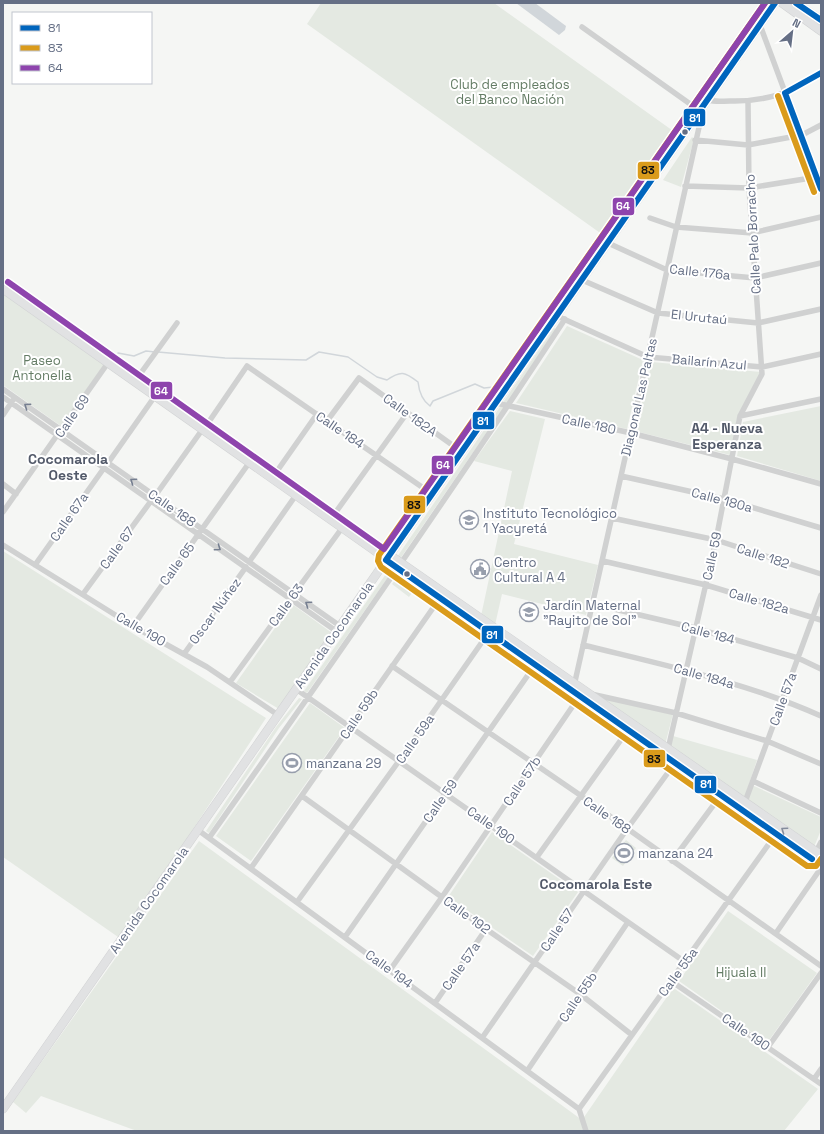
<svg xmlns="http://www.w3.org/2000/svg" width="824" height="1134" viewBox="0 0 824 1134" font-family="'Space Grotesk',sans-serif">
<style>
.green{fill:#e4e9e2}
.water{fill:#d1d6da}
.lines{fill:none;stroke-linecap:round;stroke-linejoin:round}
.stream{stroke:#d1d6da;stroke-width:1.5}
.secondary-casing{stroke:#d2d3d4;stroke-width:9}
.primary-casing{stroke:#d1d2d3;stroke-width:9}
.street{stroke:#d0d1d1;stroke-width:5.5}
.secondary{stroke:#e1e2e3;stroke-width:8}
.primary{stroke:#e1e2e3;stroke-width:8}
.bus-1-casing{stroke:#fff;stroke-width:9}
.bus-2-casing{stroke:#fff;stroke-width:9}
.bus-3-casing{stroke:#fff;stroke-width:9}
.bus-1{stroke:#0065bd;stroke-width:6}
.bus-2{stroke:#da9b1b;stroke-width:6}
.bus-3{stroke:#8e44ad;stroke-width:6}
.oneway{stroke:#757e90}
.oneway2{stroke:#848c9c}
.bus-dot{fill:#656f85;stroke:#fff;stroke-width:1.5}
.labels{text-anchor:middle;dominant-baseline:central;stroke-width:4;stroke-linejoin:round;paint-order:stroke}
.park-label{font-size:13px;fill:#647c65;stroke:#fff}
.street-label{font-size:13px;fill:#656f85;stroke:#fff}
.poi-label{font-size:13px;fill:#656f85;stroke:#fff;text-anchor:start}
.neighbourhood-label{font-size:14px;font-weight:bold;fill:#535a6a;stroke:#fff}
.line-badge{stroke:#fff;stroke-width:1.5}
.badge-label{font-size:11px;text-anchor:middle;font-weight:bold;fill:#fff}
.pale-badge-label{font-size:11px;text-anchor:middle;font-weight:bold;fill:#111}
</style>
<rect width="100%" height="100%" fill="#f5f6f4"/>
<path class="green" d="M321,3H494L676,133L603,235L307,24Z
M692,137L694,139L681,187L663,180Z
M3,294L104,365L61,426L3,385Z
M567,326L643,360L627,429L516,403Z
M554,328L557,330L400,559L397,557Z
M652,362L761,372L737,419L730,455L635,431Z
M821,406V481L737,456L743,422Z
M510,411L545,419L514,544L598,565L586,615L502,594L495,625L481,616L512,471L474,461Z
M3,551L266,718L121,939L3,857Z
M388,571L391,573L307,693L304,691Z
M399,575L416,587L409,597L392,584Z
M292,604L332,633L279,709L236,683Z
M593,695L673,714L665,745Z
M299,698L302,699L279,728L209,833L206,831L276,727Z
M310,703L345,728L251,861L216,836Z
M673,736L757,760L744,799L670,749Z
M752,785L821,817V830L814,847L747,802Z
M492,832L578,892L533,956L448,897Z
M626,840L636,848L623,866L612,858Z
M199,841L582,1120L671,991L675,989L818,1089L784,1131H137L41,1096L26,1113L13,1102Z
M728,911L817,973L767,1043L679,981Z"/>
<path class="water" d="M516,3H535L566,26L565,30L559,35Z"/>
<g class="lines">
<path class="stream" d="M158,352L225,358L306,360L319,352L348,357L377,377L387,380C401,370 405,372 418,382C419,391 423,401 430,406L433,401L475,384L484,388L494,387
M118,353L134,356L146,351L155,352"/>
<defs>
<path id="secondary" d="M3,289L821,865
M66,327L186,411
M351,528L821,855
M3,1109L775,3"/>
<path id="primary" d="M782,3L821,31
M796,3L821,20"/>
</defs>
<use href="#secondary" class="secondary-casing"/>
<use href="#primary" class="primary-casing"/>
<path class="street" d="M760,25L821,189
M708,100C715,102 722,101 730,101C762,102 795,93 821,73
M695,140L748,145L802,135L821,125
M685,186L749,188L817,177L821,175
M650,218L676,227L752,233L821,217
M608,243L667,270L755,278L821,263
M582,280L658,313L758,323L821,309
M557,316L648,357L762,367L821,354
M138,377L177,323
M3,389L340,626
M3,397L336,631
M496,403L631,433L732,459L821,484
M3,415L13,400
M740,416L821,399
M327,421L359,378L462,452
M206,426L247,366L432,494
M108,463L155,396
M275,474L317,414
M621,476L724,499L821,528
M3,484L16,494
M155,496L202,430
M3,512L110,360
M333,516L407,413
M612,518L716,540L821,574
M3,545L133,626L207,667L278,715
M603,561L706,585L821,620
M249,562L296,495
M35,565L104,468
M83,594L151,501
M593,604L695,628L798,658L821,669
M133,626L249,463
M583,645C664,665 745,682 821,716
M184,654L246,567
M392,666L580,795L821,966
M230,682L342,528
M574,686L702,114L700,111L582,27
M296,689L685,962
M591,694L676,713L767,741L821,764
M668,749L716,540L740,416L762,374L749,188L748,102
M753,781L821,813
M302,796L486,929L580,994L632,1035
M745,802L821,595
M198,830L579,1109
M209,838C330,667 450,495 565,319
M815,854L821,842
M537,857L628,730
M672,861L721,795
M251,868L440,598
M297,902L399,761L489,632
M776,933L821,868
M345,937L535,665
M390,970L442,897L581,694
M671,981L821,1084
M435,1003L486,929
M482,1038L627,829L675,763
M768,1047L821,973
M527,1071L628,922
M814,1079L821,1069
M579,1109L776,834
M579,1109L586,1131"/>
<use href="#secondary" class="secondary"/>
<use href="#primary" class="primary"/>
<defs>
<path id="bus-1" d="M796,3L821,20
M785,93L821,189
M785,93L821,73
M386,560L775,3
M386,560L812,859"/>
<path id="bus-2" d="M765,3L379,555L378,561L381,567L807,866H816L821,859
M778,96L814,192"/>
<path id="bus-3" d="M8,282L384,549L765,3"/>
</defs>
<use href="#bus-1" class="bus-1-casing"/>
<use href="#bus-2" class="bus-2-casing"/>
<use href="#bus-3" class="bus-3-casing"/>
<use href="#bus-1" class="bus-1"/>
<use href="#bus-2" class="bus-2"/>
<use href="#bus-3" class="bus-3"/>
</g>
<defs><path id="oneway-chevron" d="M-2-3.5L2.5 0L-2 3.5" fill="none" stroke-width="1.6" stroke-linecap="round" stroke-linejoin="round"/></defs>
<g class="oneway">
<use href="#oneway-chevron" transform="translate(27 406) rotate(-145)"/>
<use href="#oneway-chevron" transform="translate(133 481) rotate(-145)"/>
<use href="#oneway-chevron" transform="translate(218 548) rotate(35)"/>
<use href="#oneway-chevron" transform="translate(308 604) rotate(-145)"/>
</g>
<use class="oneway2" href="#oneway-chevron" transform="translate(784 830) rotate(-145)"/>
<defs>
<symbol id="school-ring" viewBox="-11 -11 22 22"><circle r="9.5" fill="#fff" stroke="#979eac" stroke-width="1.5"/><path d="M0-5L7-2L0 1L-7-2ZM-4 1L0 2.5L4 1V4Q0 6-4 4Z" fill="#979eac"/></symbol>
<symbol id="civic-ring" viewBox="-11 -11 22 22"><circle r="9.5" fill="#fff" stroke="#979eac" stroke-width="1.5"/><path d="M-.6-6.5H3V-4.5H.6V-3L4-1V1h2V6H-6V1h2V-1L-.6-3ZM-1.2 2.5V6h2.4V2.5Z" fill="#979eac"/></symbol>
<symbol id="stadium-ring" viewBox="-11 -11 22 22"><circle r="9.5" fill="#fff" stroke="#979eac" stroke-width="1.5"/><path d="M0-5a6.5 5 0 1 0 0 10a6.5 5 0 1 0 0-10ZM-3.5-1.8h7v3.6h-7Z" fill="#979eac"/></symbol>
</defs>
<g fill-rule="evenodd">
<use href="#school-ring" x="458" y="509" width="22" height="22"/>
<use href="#civic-ring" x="469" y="558" width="22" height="22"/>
<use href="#school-ring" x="518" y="601" width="22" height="22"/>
<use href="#stadium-ring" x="281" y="752" width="22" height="22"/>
<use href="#stadium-ring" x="613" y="842" width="22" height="22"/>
</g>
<g class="bus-dot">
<circle cx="685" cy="132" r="3.5"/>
<circle cx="407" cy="574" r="3.5"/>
</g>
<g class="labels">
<g class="park-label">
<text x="510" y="84">Club de empleados<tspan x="510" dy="15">del Banco Nación</tspan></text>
<text x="42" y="360">Paseo<tspan x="42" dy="15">Antonella</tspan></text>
<text x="741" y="972">Hijuala II</text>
</g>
<g class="street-label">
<text transform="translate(753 234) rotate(-93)">Calle Palo Borracho</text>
<text transform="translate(700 272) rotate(6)">Calle 176a</text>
<text transform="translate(699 317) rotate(6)">El Urutaú</text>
<text transform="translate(709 362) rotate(5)">Bailarín Azul</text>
<text transform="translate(639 397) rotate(-77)">Diagonal Las Paltas</text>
<text transform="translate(410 415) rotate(36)">Calle 182A</text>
<text transform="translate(72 416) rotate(-55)">Calle 69</text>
<text transform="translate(589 424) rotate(12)">Calle 180</text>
<text transform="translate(340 430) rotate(34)">Calle 184</text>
<text transform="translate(722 500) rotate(15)">Calle 180a</text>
<text transform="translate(172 508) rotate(35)">Calle 188</text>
<text transform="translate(69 517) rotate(-55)">Calle 67a</text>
<text transform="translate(117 548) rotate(-54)">Calle 67</text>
<text transform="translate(712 556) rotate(-78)">Calle 59</text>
<text transform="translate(763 556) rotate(18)">Calle 182</text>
<text transform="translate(177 564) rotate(-54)">Calle 65</text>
<text transform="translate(759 601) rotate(16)">Calle 182a</text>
<text transform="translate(286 605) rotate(-54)">Calle 63</text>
<text transform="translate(215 611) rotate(-54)">Oscar Núñez</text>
<text transform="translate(141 629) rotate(30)">Calle 190</text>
<text transform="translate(708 633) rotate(15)">Calle 184</text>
<text transform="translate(334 635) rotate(-55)">Avenida Cocomarola</text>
<text transform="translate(704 676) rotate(16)">Calle 184a</text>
<text transform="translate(783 699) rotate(-70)">Calle 57a</text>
<text transform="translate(359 714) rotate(-56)">Calle 59b</text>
<text transform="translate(415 739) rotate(-55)">Calle 59a</text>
<text transform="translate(522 781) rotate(-56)">Calle 57b</text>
<text transform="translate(440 801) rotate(-55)">Calle 59</text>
<text transform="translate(607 815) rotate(35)">Calle 188</text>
<text transform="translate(491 825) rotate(35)">Calle 190</text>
<text transform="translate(149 900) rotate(-55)">Avenida Cocomarola</text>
<text transform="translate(467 915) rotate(36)">Calle 192</text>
<text transform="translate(557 930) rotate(-56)">Calle 57</text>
<text transform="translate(461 966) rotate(-55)">Calle 57a</text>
<text transform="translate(389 969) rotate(36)">Calle 194</text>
<text transform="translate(678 972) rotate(-54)">Calle 55a</text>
<text transform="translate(578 997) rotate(-56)">Calle 55b</text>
<text transform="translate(746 1032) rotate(34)">Calle 190</text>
</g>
<g class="poi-label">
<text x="483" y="513">Instituto Tecnológico<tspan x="483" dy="15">1 Yacyretá</tspan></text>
<text x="494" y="562">Centro<tspan x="494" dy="15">Cultural A 4</tspan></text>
<text x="543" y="605">Jardín Maternal<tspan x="543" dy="15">"Rayito de Sol"</tspan></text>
<text x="306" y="763">manzana 29</text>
<text x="638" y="853">manzana 24</text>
</g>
<g class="neighbourhood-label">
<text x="727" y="428">A4 - Nueva<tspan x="727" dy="16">Esperanza</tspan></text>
<text x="68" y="459">Cocomarola<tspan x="68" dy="16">Oeste</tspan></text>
<text x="596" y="884">Cocomarola Este</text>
</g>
</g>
<g class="line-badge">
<rect x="683" y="108" width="23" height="19" rx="4" fill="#0065bd"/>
<rect x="637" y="161" width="23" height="19" rx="4" fill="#da9b1b"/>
<rect x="612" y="197" width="23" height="19" rx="4" fill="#8e44ad"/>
<rect x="150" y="381" width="23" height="19" rx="4" fill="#8e44ad"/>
<rect x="472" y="411" width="23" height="19" rx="4" fill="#0065bd"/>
<rect x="431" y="455" width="23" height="20" rx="4" fill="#8e44ad"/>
<rect x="403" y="495" width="23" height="19" rx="4" fill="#da9b1b"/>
<rect x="481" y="625" width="23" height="19" rx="4" fill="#0065bd"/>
<rect x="643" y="749" width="23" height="19" rx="4" fill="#da9b1b"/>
<rect x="694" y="775" width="23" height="19" rx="4" fill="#0065bd"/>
</g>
<g class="badge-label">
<text x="695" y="122">81</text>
<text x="623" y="210">64</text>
<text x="161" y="395">64</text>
<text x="483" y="425">81</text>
<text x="443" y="469">64</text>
<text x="492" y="639">81</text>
<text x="706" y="788">81</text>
</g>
<g class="pale-badge-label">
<text x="648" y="174">83</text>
<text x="414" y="509">83</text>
<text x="654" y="763">83</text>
</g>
<rect width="824" height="1134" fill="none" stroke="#656f85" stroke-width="8"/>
<rect x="12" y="12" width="140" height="72" fill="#ffffff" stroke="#c1c5ce"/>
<rect x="20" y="25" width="20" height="6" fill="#0065bd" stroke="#c1c5ce"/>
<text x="48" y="32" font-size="12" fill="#656f85">81</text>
<rect x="20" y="45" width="20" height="6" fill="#da9b1b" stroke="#c1c5ce"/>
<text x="48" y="52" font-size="12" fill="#656f85">83</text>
<rect x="20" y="65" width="20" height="6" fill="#8e44ad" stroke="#c1c5ce"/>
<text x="48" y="72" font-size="12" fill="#656f85">64</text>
<g transform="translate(792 32) rotate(28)" stroke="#ffffff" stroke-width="3" paint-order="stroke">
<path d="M0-3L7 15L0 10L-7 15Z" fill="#656f85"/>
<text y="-6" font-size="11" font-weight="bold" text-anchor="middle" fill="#656f85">N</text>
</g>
</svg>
